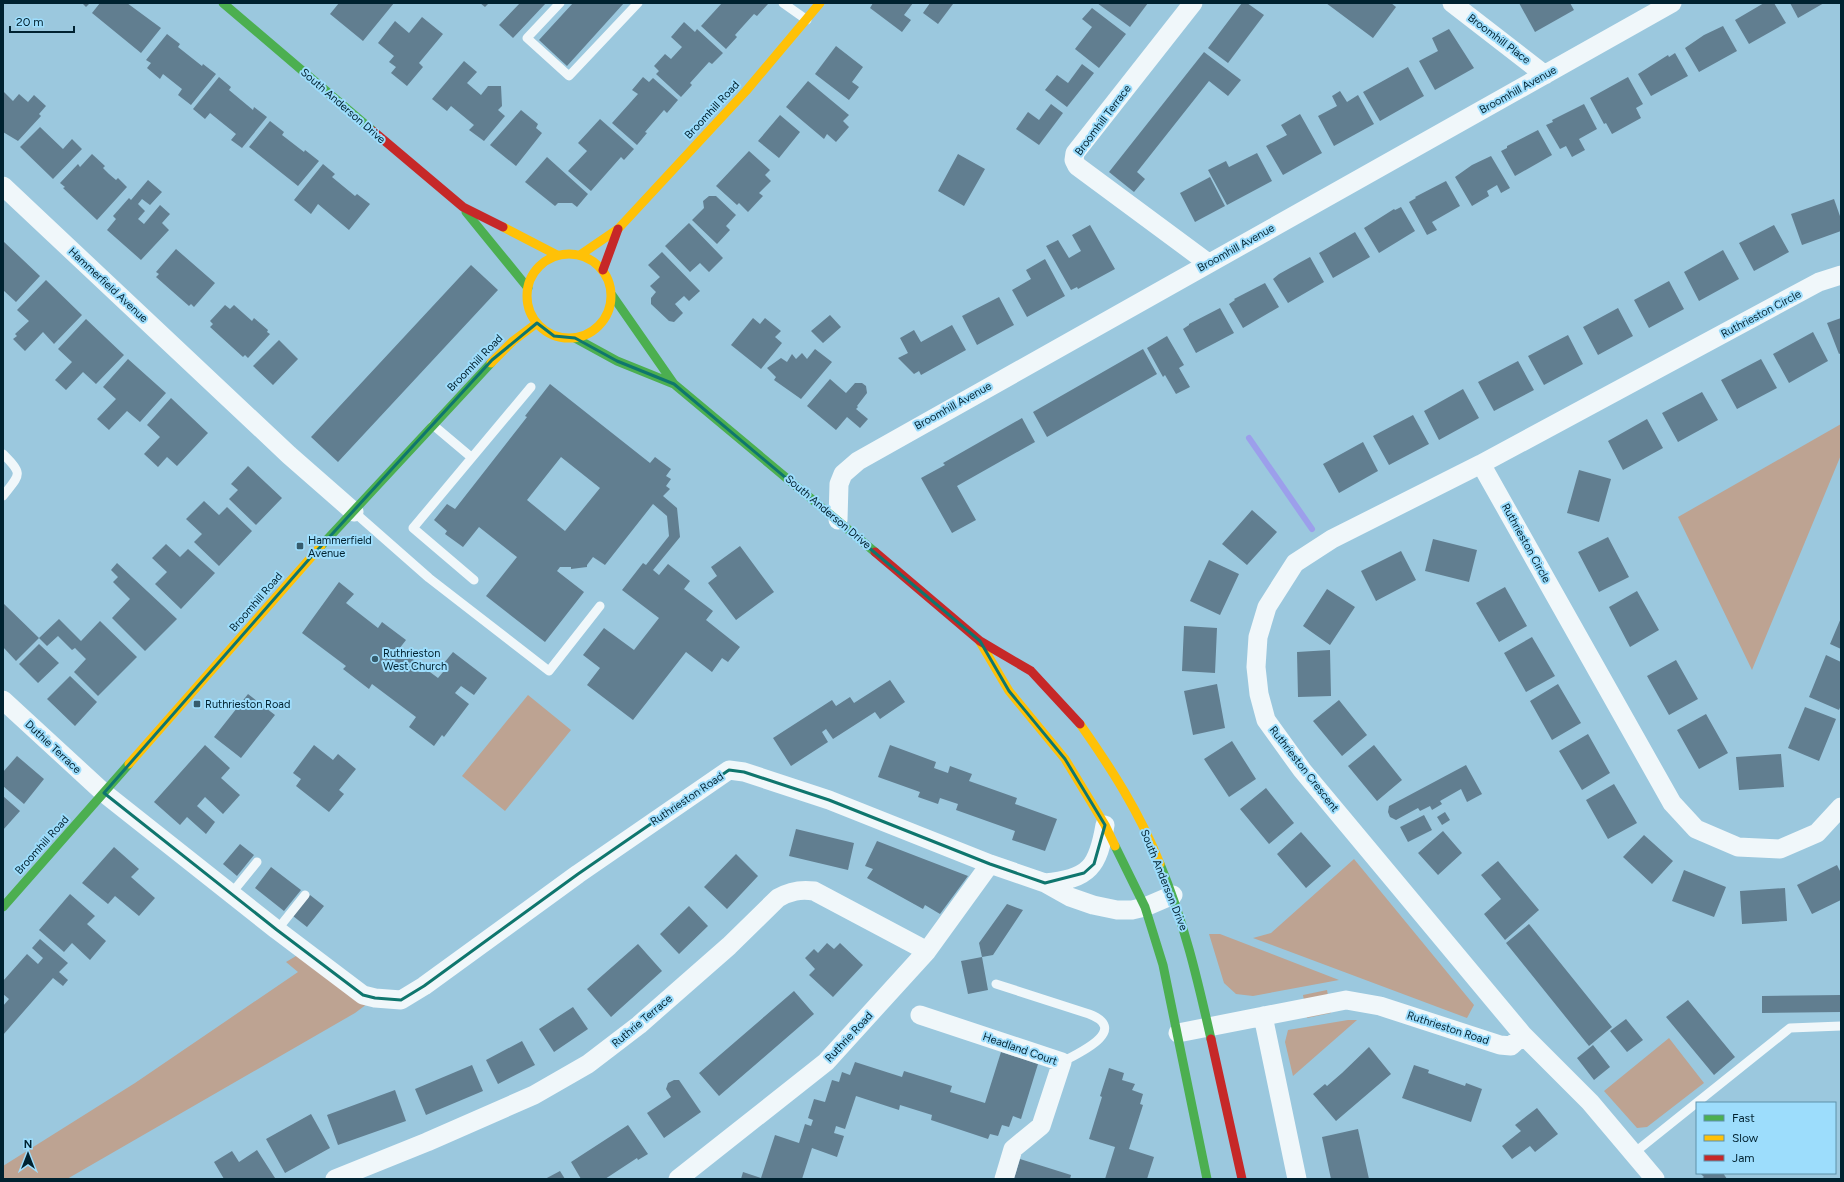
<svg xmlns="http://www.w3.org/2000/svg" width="1844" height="1182" viewBox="0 0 1844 1182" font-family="Figtree,sans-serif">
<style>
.green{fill:#bda392}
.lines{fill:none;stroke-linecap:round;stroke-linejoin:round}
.stream{stroke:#9c9feb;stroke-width:6}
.building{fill:#617e90;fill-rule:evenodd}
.lane{stroke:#f0f7fa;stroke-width:9}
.street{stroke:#f0f7fa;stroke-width:19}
.fast{stroke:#4caf50;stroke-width:9}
.slow{stroke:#ffc107;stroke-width:9}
.jam{stroke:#c62828;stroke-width:9}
.marked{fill:none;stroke:#0f766e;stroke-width:3;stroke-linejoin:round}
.poi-dot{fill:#365c6d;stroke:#9dddfc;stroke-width:1.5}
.labels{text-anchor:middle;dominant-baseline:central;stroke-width:4;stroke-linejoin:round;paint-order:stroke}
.street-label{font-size:11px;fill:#002230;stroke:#9dddfc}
.poi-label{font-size:11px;fill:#002230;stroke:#9dddfc;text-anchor:start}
</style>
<rect width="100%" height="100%" fill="#9bc8de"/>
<path class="green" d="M1841,424V455L1752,670L1678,517Z
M528,695L571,730L505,811L462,776Z
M1354,859L1474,1005L1467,1018L1253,938L1271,933Z
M1209,934H1220L1339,980L1253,996L1236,994L1224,983Z
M306,950L375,998L355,1013L67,1179H3V1166L135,1083L298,972L286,962Z
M1327,990L1331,1013L1307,1018L1303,995Z
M1348,1020H1357L1293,1076L1285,1042L1288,1030Z
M1669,1038L1704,1083L1647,1127L1637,1128L1604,1091Z"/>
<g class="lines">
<path class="stream" d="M1249,438L1312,529"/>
</g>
<path class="building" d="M82,3H90L86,7Z
M100,3H127L161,28L141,53L92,13Z
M339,3H394L363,41L330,14Z
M480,3H489L485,7Z
M520,3H546L513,38L499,25Z
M573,3H624L567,66L539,40Z
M722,3H768V4L757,16L754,14L744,25L735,35L737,37L726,49L701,26Z
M873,3H913L904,15L911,20L902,32L870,8Z
M930,3H951L953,4L938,24L923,13Z
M1097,3H1148L1130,27Z
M1242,3H1247L1264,15L1228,63L1208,48Z
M1326,3H1391L1396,7L1373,38Z
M1519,3H1570L1574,10L1535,32Z
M1764,3H1774L1786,23L1749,44L1735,20Z
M1790,3H1824L1798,18Z
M1092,8L1126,34L1099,68L1075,49L1092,27L1082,19Z
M422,17L443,34L419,63L423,67L407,86L391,73L396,67L389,62L394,56L378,43L395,21L409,33Z
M684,22L695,32L697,29L723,53L712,64L709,62L690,83L692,85L681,97L656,74L659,71L654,66L665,54L671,59L682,47L671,37Z
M1723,26L1737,51L1699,72L1685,48L1704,35Z
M1449,29L1474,68L1435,90L1419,61L1438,51L1432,38Z
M167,34L180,44L178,47L202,66L203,64L216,74L191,105L178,95L182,89L163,74L160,79L147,68L151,63L146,60Z
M836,46L863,67L852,82L859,87L849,100L815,74Z
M1204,52L1241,80L1228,96L1209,81L1137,172L1145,179L1134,192L1109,172Z
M1675,53L1688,76L1651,96L1638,74L1668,55L1669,57Z
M464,61L477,72L467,83L481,95L488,86H501L502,106L498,110L505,116L484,141L469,130L474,125L451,106L447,111L432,99Z
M1082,64L1094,73L1067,107L1045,90L1057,75L1068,83Z
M1408,67L1424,96L1380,121L1363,92Z
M219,77L231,87L229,90L253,110L254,107L267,117L242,148L231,140L236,134L210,113L205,119L193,109Z
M643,77L649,82L653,78L678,100L667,113L664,110L645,132L647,133L637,145L612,123L638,94L632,90Z
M1628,77L1643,104L1636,108L1641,118L1612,134L1606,123L1604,124L1590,98Z
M808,81L849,115L843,121L849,127L836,142L827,134L824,139L786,107Z
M3,91L13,101L19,94L28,102L34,95L46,106L39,114L41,116L18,141L3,132Z
M1340,91L1347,102L1358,95L1374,124L1334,146L1318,116L1337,106L1332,96Z
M1051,104L1063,113L1039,145L1016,129L1028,112L1039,120Z
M1584,104L1597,129L1579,139L1585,150L1572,157L1566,146L1560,149L1546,125L1553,122L1552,120Z
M521,110L538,124L536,128L542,133L516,166L490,145Z
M1300,114L1322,153L1283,175L1266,146L1287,135L1281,125Z
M780,115L800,132L779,158L758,141Z
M600,119L634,149L624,160L621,157L591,191L568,171L587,151L578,143Z
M270,121L284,132L282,135L304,152L305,150L319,161L298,186L249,147Z
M40,127L63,149L72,139L82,149L53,179L20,147Z
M1538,130L1552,155L1515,176L1501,151L1507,148V146Z
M749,151L770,170L765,175L771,181L759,193L763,196L748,212L739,203L737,205L716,186Z
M1257,153L1272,181L1227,205L1208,170L1226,161L1229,167Z
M92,154L105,166L103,168L109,174L116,180L118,178L127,187L97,220L63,188L65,187L60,183L78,164L80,167Z
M958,154L985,169L964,206L938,191Z
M1491,156L1510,188L1501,193L1497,185L1487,191L1489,196L1472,206L1455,177L1472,165Z
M547,157L588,194L577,207L572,203H558L555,206L525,182Z
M323,164L335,174L332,177L355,196L357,194L370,204L349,230L318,204L311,214L294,200Z
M1210,177L1225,206L1195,222L1180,193Z
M148,180L162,192L150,205L142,199L138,204L145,211L138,219L144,224L160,205L170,214L162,223L169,230L141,260L107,230L116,219L113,216L129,198L131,200Z
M1446,181L1460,206L1432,222L1437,230L1427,235L1409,202L1416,198L1415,197Z
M709,196H716L736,215L726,226L730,230L717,244L692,220L704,208L703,201Z
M1834,199L1841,219V231L1802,245L1791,214Z
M1401,207L1415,231L1379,253L1364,228L1394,209L1395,210Z
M689,223L723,258L709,272L700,263L690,272L665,246Z
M1090,225L1115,269L1078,289L1077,287L1071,290L1046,246L1058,240L1069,258L1081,251L1072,235Z
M1774,225L1789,252L1754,271L1739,243Z
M1355,232L1370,257L1333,278L1319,253Z
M3,241L40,276L16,302L3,290Z
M176,249L215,283L194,307L191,304L189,306L156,277L159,274L156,272Z
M1723,250L1739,279L1699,301L1684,272Z
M662,252L700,291L689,301L684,296L675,304L683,313L674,322L669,321L651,304V298L656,292L650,286L660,277L648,265Z
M1310,257L1324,282L1288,303L1273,279L1279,274Z
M1045,259L1065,296L1027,317L1012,290L1031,279L1026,270Z
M471,265L498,290L338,462L311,437Z
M46,280L82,315L54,344L43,332L25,351L13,339L17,336L15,334L29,321L17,310Z
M1669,281L1684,309L1649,328L1634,300Z
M1265,283L1279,307L1243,328L1229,304L1235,300L1234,299Z
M999,297L1014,325L977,345L962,316Z
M225,305L230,309L234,305L252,321L254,318L268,330L267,332L270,334L248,358L245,355L243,357L210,327L213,324L210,321Z
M1220,308L1234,333L1196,353L1183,329L1189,325V324Z
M1618,308L1633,336L1598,355L1583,327Z
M830,315L841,327L823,343L811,331Z
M753,318L760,324L765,318L781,331L775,337L782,343L761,369L731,345Z
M1841,318V353L1839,354L1827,323Z
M86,319L124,355L96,384L83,372L66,390L55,380L72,362L58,349Z
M952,325L966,350L921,375L919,371L914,374L898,358L908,353L900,338L914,330L921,342Z
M1813,332L1828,361L1789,383L1773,354Z
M1568,335L1583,364L1544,385L1528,356Z
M1167,336L1184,365L1179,368L1190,387L1176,394L1165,375L1163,377L1147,348Z
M279,340L298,359L273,385L253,366Z
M815,349L832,362L801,399L774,380L776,377L767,368L781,358L787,362L792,354L796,359L802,353L807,359Z
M1143,349L1157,374L1047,437L1033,412Z
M128,359L166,393L140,422L127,411L109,430L97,419L116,399L103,387Z
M1761,359L1777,388L1737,409L1721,380Z
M1518,361L1534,390L1494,411L1478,382Z
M830,379L846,393L855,383H862L866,386L867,393L857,406L858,407L856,409L868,419L860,428L847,417L836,430L807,406Z
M550,384L650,463L655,457L671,469L666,476L671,479L666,486L670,489L663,496L677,508L680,537L653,570L659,575L668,564L690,581L684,589L713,611L706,620L740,647L728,662L722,658L712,672L686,652L633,720L587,685L600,668L583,655L604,628L634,650L659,618L622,590L643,563L646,565L669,536L667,516L653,504L605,565L593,557L587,565V567L571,569V567H560L557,571L584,592L545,642L486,596L517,557L479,527L463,547L445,534L447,531L434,520L447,504L455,509L527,417L525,416ZM561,457L600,488L565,531L527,500Z
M1463,389L1479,418L1439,440L1424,411Z
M1702,392L1718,420L1678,442L1662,413Z
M171,398L208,433L177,466L167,457L158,467L144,454L160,437L147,425Z
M1413,415L1429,444L1389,465L1373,436Z
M1022,418L1035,442L957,486L976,520L952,533L921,478L945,465L943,463Z
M1647,419L1663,448L1623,470L1608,441Z
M1363,442L1378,471L1339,493L1323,464Z
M248,466L282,498L256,525L229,499L238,490L231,484Z
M1579,470L1611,479L1599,522L1567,513Z
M204,501L219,515L227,507L252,531L219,566L194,542L202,534L186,519Z
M1252,510L1277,532L1247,565L1222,544Z
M1608,537L1629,577L1599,592L1578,552Z
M1433,539L1477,550L1469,582L1425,571Z
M166,544L180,557L188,549L215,573L181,609L155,584L167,572L152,558Z
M740,546L774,592L736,620L708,583L717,576L711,567Z
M1401,551L1416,580L1376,601L1361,571Z
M1209,560L1239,574L1220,615L1190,601Z
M117,563L177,619L145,651L112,618L130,599L113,582L118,577L111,570Z
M339,582L354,594L346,603L378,628L382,622L406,640L399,649L438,678L443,672L439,669L453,652L487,678L474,695L461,686L455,693L469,704L444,737L442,735L434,746L409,727L416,717L372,684L369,689L343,669L346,666L302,633Z
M1505,587L1527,626L1499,642L1476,603Z
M1327,589L1355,607L1330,645L1303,626Z
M1637,591L1659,630L1630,647L1609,607Z
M3,603L39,638L16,661L3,647Z
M1841,618V649L1830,644Z
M59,619L81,641L100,621L137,657L98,696L74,672L86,659L75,648L72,650L58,636L47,646L39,638Z
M1184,626L1217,628L1215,673L1182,671Z
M1532,637L1555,676L1526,692L1504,653Z
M39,644L59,663L38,683L19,664Z
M1330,650L1331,696L1298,697L1297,652Z
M1826,655L1841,662V705L1839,710L1809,697Z
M1676,660L1698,699L1669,715L1647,676Z
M70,676L97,702L75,726L47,699Z
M890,680L905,702L880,719L875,712L833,739L826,729L822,732L828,742L791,766L773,738L832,700L836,706L850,697L854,703Z
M1217,684L1225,728L1193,735L1184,691Z
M1558,684L1581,723L1552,740L1530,701Z
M248,694L275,715L241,758L214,737Z
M1339,700L1367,735L1342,756L1313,721Z
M1805,707L1836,719L1819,761L1788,748Z
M1706,714L1728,753L1699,769L1677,730Z
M1588,734L1610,773L1582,790L1559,751Z
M1232,741L1256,779L1229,797L1204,759Z
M205,745L230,768L221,778L240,795L223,814L205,797L197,806L215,822L206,834L187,817L180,825L154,802Z
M314,745L333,760L338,754L356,769L339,790L344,794L329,812L296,786L301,779L293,773Z
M890,745L936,762L934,768L948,773L950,766L972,774L969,781L1017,798L1015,804L1057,819L1045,851L1012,840L1015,831L956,810L958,804L940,798L938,804L918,797L920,792L878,777Z
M1374,745L1402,780L1377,801L1348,766Z
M1781,754L1784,787L1739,790L1736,757Z
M17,756L44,779L24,804L3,786V772Z
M1466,765L1482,794L1467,802L1461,789L1440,801L1442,804L1432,810L1430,806L1420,811L1418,808L1396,820L1390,817L1388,812L1389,806Z
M1614,784L1637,823L1608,839L1586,800Z
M1266,788L1294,823L1269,844L1240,809Z
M3,796L20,811L3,830Z
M1445,812L1450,820L1442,825L1437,817Z
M1424,815L1432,830L1408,842L1400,827Z
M796,829L854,843L848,870L789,856Z
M1443,831L1462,853L1438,875L1418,853Z
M1301,832L1331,866L1306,888L1277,854Z
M1644,835L1673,861L1652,884L1623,857Z
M877,841L968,876L940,914L925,905L923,909L867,878L873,869L865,866Z
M240,844L254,855L237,876L223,864Z
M114,847L139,869L131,877L155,898L139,916L115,896L108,904L82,883Z
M736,854L758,876L727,909L704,887Z
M1498,861L1539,910L1505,940L1484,914L1501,899L1481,875Z
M1837,865L1841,873V900L1812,914L1797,885Z
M271,867L301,890L284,911L255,888Z
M1684,870L1726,887L1714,917L1672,901Z
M1785,888L1787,921L1742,924L1740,891Z
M70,894L95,916L87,924L106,941L90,960L72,943L64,952L39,930Z
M310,895L324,906L307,927L293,916Z
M1007,904L1023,910L993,955L982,957L979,943Z
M689,906L708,926L679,954L660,934Z
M1529,924L1612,1027L1589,1046L1506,943Z
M40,939L68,963L59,972L68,980L63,986L53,978L3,1035V1006L9,999L3,994V981L27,954L38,964L43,958L32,948Z
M827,943L834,949L840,943L863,965L833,997L809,975L815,969L805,958L814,949L818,953Z
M638,944L662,971L611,1017L587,989Z
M982,957L988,990L968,994L961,961Z
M794,991L814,1014L719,1096L699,1073Z
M1841,995V1012L1762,1013V996Z
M1688,1000L1735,1057L1714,1075L1666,1017Z
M573,1007L588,1029L554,1052L539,1029Z
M1626,1019L1643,1040L1627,1052L1610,1031Z
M522,1041L535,1065L498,1084L486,1060Z
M1593,1045L1610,1067L1594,1080L1577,1058Z
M1369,1047L1391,1074L1336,1121L1313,1094L1325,1084L1327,1086L1342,1073Z
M1001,1052L1038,1064L1021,1119L1013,1116L1009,1127L1002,1125L998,1136L990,1134L988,1139L931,1120L932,1115L900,1105L899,1110L856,1096L845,1129L836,1126L834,1133L844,1136L837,1157L812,1148L802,1179H741L743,1172L761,1178L775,1135L799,1143L805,1124L811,1126L813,1120L808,1118L814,1099L825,1102L832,1080L839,1082L842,1072L850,1075L855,1062L902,1077L904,1071L952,1086L950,1092L985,1103Z
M472,1065L483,1091L426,1115L415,1089Z
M1414,1065L1429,1070L1428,1073L1465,1086L1466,1083L1482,1089L1471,1122L1402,1098Z
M1109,1068L1124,1073L1122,1080L1135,1084L1132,1090L1143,1094L1140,1104L1143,1105L1129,1149L1154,1157L1147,1179H1105L1115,1147L1089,1139L1102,1097L1100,1096Z
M674,1080H679L701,1112L664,1138L647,1113L671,1097L666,1089L668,1083Z
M395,1090L406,1121L338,1145L327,1115Z
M1537,1108L1558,1134L1535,1152L1530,1146L1512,1159L1502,1146L1521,1131L1515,1125Z
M311,1114L330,1148L285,1173L266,1139Z
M628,1125L648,1154L638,1160L637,1158L605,1179H581L571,1162Z
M1358,1129L1369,1179H1331L1322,1137Z
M257,1150L275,1178L273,1179H224L214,1162L232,1151L239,1162Z
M1020,1159L1071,1175L1070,1179H1014Z
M560,1171L565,1179H545Z
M1700,1173H1723L1727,1179H1701L1704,1177Z"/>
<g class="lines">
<path class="lane" d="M560,3L527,38L569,76L638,3
M783,3L807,20
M433,425L471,457
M3,454C24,475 20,474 3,496
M354,512L429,578L549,671L600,606
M474,580L413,528L531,387
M231,894L257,862
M277,930L305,895
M996,984L1089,1014C1131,1030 1077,1054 1062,1062
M1634,1153L1790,1028L1841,1026"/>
<path class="street" d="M1193,3L1075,153L1074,160L1077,166L1208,263
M1452,3L1545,75
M3,186L289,455L354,512
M1841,275L1819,282L1481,464L1672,803L1696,829L1738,847L1780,849L1817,833L1841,807
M1481,464L1332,539L1295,563L1267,607L1258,637L1256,667L1259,694L1266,720L1302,770L1523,1035
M838,520L839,484L843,474L858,461L1672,3
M3,700L104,793L277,930L363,995L375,998L401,1000L424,986L578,874L729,770L744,772L829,800L990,864L1045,883L1070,897L1093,905L1117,910H1132L1145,907L1173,895
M1045,883C1090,879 1098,866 1105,825
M920,1015L1062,1062L1041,1126L1013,1149L1004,1179
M1263,1016L1297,1179
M1178,1033L1346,1000L1380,1006L1500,1045L1511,1046L1523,1035L1590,1102L1655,1179
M335,1179L427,1142L534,1095L588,1064L639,1025L729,946L778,898C790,891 800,889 814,891L927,951
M678,1179L826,1062L927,951L990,864"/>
<path class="fast" d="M223,3L373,131
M466,212L528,288
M612,295L674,384L875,552
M575,338L617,361L674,384
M321,546L491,363
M1115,846L1145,907L1163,965L1207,1179
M1160,864C1184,922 1197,977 1211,1039
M3,907L129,764"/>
<path class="slow" d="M503,227L557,255
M527 296a42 42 0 1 1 84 0a42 42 0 1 1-84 0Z
M580,255L618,229L746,91L820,3
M491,363L513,341L537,323
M980,642L1009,691L1065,759L1105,825L1115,846
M1080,724C1111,768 1140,813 1160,864
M129,764L321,546"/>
<path class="jam" d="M373,131L463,207L503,227
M603,270L618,229
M875,552L980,641L1031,671L1080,724
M1211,1039L1242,1179"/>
</g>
<path class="marked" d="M537,323L554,336L575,338L617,361L674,384L980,641L1009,691L1065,759L1105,825L1094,864L1084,873L1045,883L990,864L829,800L744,772L729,770L578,874L424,986L401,1000L375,998L363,995L277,930L104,793L311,557L492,360Z"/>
<g class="poi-dot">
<rect x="296" y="542" width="8" height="8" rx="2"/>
<circle cx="375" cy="659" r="4"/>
<rect x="193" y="700" width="8" height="8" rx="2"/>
</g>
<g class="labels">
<g class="street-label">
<text transform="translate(1499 39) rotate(37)">Broomhill Place</text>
<text transform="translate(1518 90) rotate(-29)">Broomhill Avenue</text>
<text transform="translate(343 106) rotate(41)">South Anderson Drive</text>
<text transform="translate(712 110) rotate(-47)">Broomhill Road</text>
<text transform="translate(1103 120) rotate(-53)">Broomhill Terrace</text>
<text transform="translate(1236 248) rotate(-29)">Broomhill Avenue</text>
<text transform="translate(108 285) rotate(43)">Hammerfield Avenue</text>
<text transform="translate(1761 314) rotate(-28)">Ruthrieston Circle</text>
<text transform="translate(475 363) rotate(-46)">Broomhill Road</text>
<text transform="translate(953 406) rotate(-29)">Broomhill Avenue</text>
<text transform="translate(828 512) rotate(40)">South Anderson Drive</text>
<text transform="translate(1526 543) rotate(61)">Ruthrieston Circle</text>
<text transform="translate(256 602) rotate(-49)">Broomhill Road</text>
<text transform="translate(53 747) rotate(43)">Duthie Terrace</text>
<text transform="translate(1304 769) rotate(52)">Ruthrieston Crescent</text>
<text transform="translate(687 799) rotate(-34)">Ruthrieston Road</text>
<text transform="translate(42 845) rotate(-48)">Broomhill Road</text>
<text transform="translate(1164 880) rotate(68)">South Anderson Drive</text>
<text transform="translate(642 1021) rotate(-40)">Ruthrie Terrace</text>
<text transform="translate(1448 1028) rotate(18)">Ruthrieston Road</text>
<text transform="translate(849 1037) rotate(-47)">Ruthrie Road</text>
<text transform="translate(1020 1049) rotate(19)">Headland Court</text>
</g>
<g class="poi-label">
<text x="308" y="540">Hammerfield<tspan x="308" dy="13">Avenue</tspan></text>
<text x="383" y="653">Ruthrieston<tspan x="383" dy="13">West Church</tspan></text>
<text x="205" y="704">Ruthrieston Road</text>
</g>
</g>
<rect width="1844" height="1182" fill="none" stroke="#002230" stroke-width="8"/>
<rect x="1696" y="1102" width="140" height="72" fill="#9dddfc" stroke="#5e92aa"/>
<rect x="1704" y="1115" width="20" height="6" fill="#4caf50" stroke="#5e92aa"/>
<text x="1732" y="1122" font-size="12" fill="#002230">Fast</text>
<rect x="1704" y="1135" width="20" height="6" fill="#ffc107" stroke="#5e92aa"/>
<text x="1732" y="1142" font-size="12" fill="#002230">Slow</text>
<rect x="1704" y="1155" width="20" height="6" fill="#c62828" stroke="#5e92aa"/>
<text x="1732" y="1162" font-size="12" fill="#002230">Jam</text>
<g transform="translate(28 1154)" stroke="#9dddfc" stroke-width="3" paint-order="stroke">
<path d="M0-3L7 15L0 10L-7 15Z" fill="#002230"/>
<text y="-6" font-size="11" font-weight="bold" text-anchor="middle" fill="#002230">N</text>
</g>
<path d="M10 26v6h64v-6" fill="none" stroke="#002230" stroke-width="2"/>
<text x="16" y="26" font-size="12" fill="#002230" stroke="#9dddfc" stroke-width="3" paint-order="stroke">20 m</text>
</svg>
